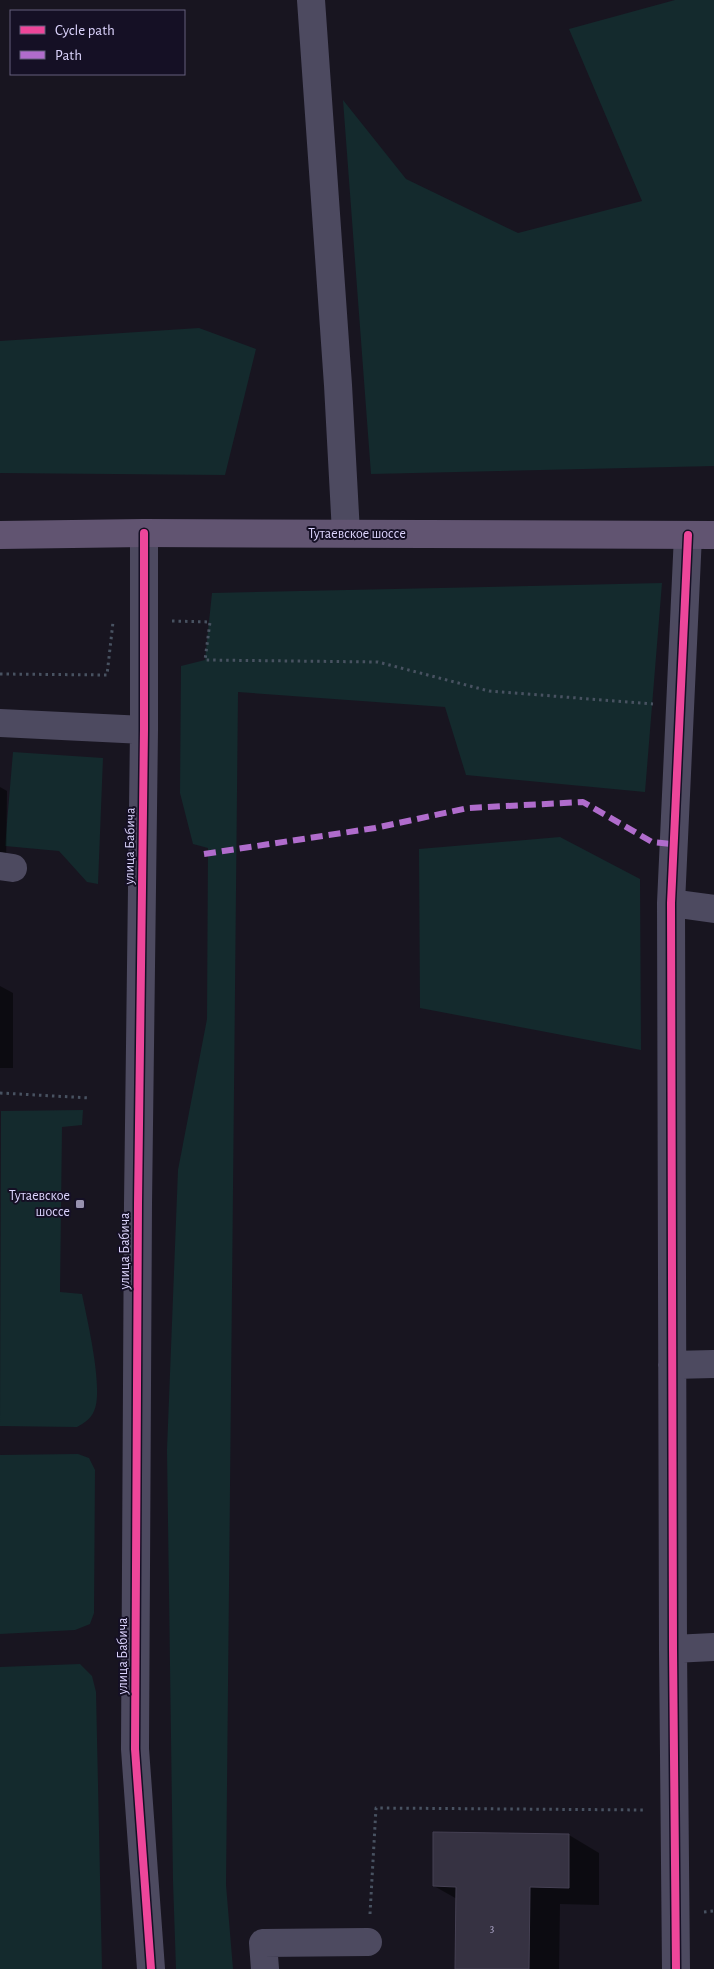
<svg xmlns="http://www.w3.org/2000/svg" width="714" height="1969" viewBox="0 0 714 1969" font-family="'Alegreya Sans',sans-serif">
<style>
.green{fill:#142a2d}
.shadow{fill:#0007}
.building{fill:#363242;stroke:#454053}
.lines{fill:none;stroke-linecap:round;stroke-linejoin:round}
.path{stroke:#485261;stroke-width:3;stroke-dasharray:2.5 4;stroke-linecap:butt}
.minor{stroke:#4d4a60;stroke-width:28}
.major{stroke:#615471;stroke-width:28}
.quiet{stroke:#b06ccc;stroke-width:6;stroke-dasharray:12 6;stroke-linecap:butt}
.cycleway-casing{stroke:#151025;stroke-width:11}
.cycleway{stroke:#ed469a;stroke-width:8}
.poi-dot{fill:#9892b0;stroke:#151025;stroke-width:2}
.labels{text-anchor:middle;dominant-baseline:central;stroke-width:4;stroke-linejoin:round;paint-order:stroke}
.number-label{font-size:11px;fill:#b3accf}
.street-label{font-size:14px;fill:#ddd5fe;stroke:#151025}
.poi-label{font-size:14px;fill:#ddd5fe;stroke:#151025;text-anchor:end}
</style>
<rect width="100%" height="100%" fill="#181520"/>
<path class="green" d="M675,0H714V466L371,474L343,100L406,179L518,233L642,201L569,29Z
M199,328L256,349L225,475L0,473V341Z
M662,583L645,792L466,775L445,707L238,692L226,1885L233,1969H176L173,1881L167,1450L178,1170L207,1019L208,848L193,844L180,793L181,666L205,660L212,593Z
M13,752L103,758L98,884L87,882L59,851L5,846Z
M560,837L640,879L641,1050L420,1008L419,849Z
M83,1110L82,1125L62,1127L60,1292L82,1294C87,1319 104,1390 94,1411C91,1419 84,1423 77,1427L0,1426L1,1111Z
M78,1454L89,1458L95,1470L94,1613L90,1624L75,1630L0,1634V1455Z
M80,1664L92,1676L96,1692L102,1969H0V1667Z"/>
<path class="shadow" d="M0,787L7,791L6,866L0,865Z
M0,986L13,993V1068H0Z
M569,1835L599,1853V1905L560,1904L559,1969H456L457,1899L434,1886Z"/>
<path class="building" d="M433,1832L569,1834V1888L530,1887L529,1969H455L456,1887L433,1886Z"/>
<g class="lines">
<path class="path" d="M172,621L210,622L205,660L378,662L489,691L653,704
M0,674L107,675L113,622
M0,1093L90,1098
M704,1912L714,1911
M370,1914L376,1808L646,1810"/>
<path class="minor" d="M311,0L338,385L346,533
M144,533V730L138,1204L135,1749L151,1969
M0,723L144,730
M0,866L13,868
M671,903L714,909
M672,1365L714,1364
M673,1649L714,1647
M265,1969L263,1943L368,1942
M676,1969L673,1649L671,903L688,535"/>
<path class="major" d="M0,535L144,533L714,535"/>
<path class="quiet" d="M204,854L375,828L468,808L583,802L652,842L672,844"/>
<defs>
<path id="cycleway" d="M144,533V730L138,1204L135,1749L151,1969
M676,1969L673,1649L671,903L688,535"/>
</defs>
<use href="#cycleway" class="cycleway-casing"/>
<use href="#cycleway" class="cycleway"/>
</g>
<rect class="poi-dot" x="75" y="1199" width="10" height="10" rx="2.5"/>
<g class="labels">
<g class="number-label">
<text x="492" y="1928">3</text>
</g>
<g class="street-label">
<text x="357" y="534">Тутаевское шоссе</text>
<text transform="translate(130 846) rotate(-89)">улица Бабича</text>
<text transform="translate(125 1251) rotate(-90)">улица Бабича</text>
<text transform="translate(123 1656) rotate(-90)">улица Бабича</text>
</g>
<g class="poi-label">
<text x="70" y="1196">Тутаевское<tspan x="70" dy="16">шоссе</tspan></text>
</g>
</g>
<rect x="10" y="10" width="175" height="65" fill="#151025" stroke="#655f7c"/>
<rect x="20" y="26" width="25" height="8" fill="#ed469a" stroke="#655f7c"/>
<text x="55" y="35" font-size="15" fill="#ddd5fe">Cycle path</text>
<rect x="20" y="51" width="25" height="8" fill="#b06ccc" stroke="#655f7c"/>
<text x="55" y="60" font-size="15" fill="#ddd5fe">Path</text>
</svg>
